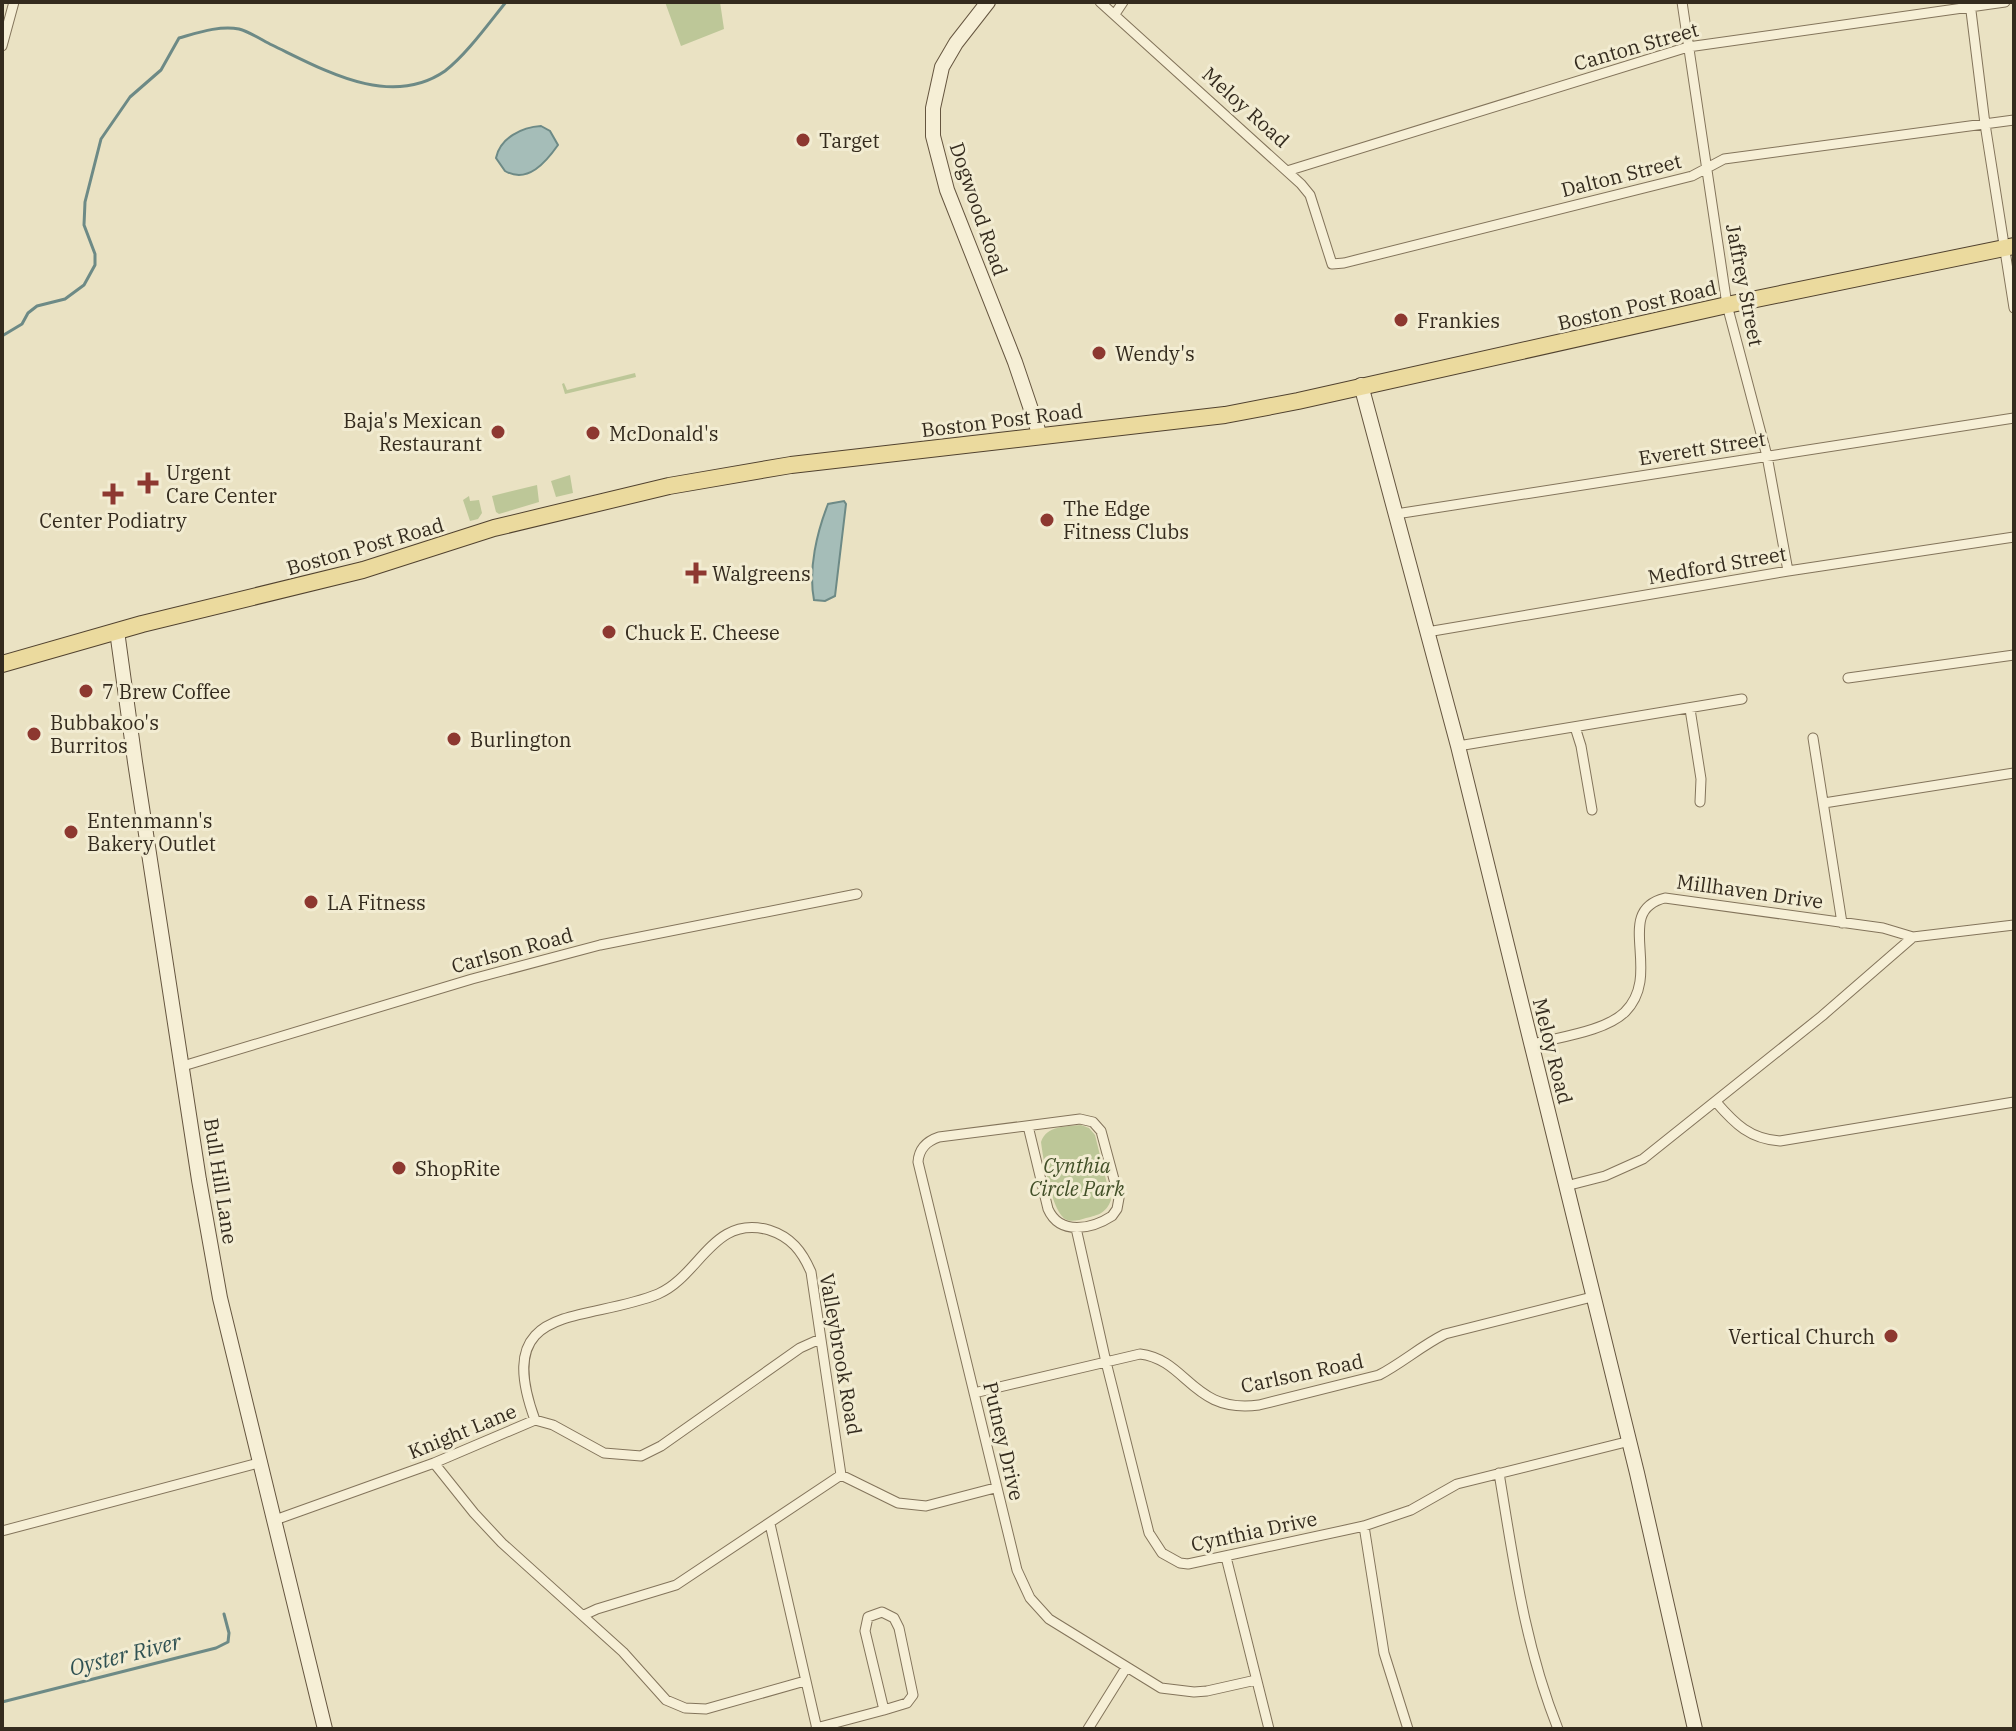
<svg xmlns="http://www.w3.org/2000/svg" width="2016" height="1731" viewBox="0 0 2016 1731" font-family="'IBM Plex Serif',serif">
<style>
.green{fill:#bdc798}
.water{fill:#a5bdb8;stroke:#6d8a86;stroke-width:2}
.lines{fill:none;stroke-linecap:round;stroke-linejoin:round}
.stream{stroke:#6d8a86;stroke-width:3}
.street-casing{stroke:#83745b;stroke-width:11}
.secondary-casing{stroke:#65553f;stroke-width:16}
.primary-casing{stroke:#51422f;stroke-width:18}
.street{stroke:#f6efd6;stroke-width:9}
.secondary{stroke:#f6efd6;stroke-width:14}
.primary{stroke:#ebda9e;stroke-width:16}
.poi-dot{fill:#8d3830;stroke:#f2ecd2;stroke-width:3}
.labels{text-anchor:middle;dominant-baseline:central;stroke-width:6;stroke-linejoin:round;paint-order:stroke}
.street-label{font-size:20px;fill:#342b1e;stroke:#f2ecd2}
.poi-label{font-size:20px;fill:#342b1e;stroke:#f2ecd2;text-anchor:start}
.park-label{font-size:20px;font-style:italic;fill:#414f27;stroke:#f2ecd2}
.water-label{font-size:22px;font-style:italic;fill:#2f5152;stroke:#f2ecd2}
</style>
<rect width="100%" height="100%" fill="#eae2c3"/>
<path class="green" d="M665,2H720L724,29L681,46Z
M635,373L636,377L565,394L562,384L564,383L567,390Z
M570,475L573,493L556,497L551,481Z
M537,485L539,502L499,514L496,512L492,496Z
M469,496L470,501L479,500L482,513L478,519L470,521L463,500Z
M1081,1125L1089,1128L1095,1135L1111,1200C1106,1213 1099,1215 1086,1218C1080,1220 1073,1222 1067,1220C1052,1215 1043,1158 1041,1142C1047,1125 1065,1127 1081,1125Z"/>
<path class="water" d="M541,126L550,131L558,145C546,162 528,184 505,171L496,158C500,138 522,127 541,126Z
M844,501L846,504L835,596L825,601L814,600C808,569 817,532 828,504Z"/>
<g class="lines">
<path class="stream" d="M2,336L22,324L28,313L37,306L65,299L84,285L95,265V254L84,225L85,202L101,139L130,97L161,70L179,38C197,33 220,25 239,29C250,32 262,40 272,45C324,70 390,109 445,71C466,55 489,23 506,2
M2,1702L216,1648L228,1642L229,1633L224,1614"/>
<defs>
<path id="street" d="M1100,2L1301,184L1310,195L1332,264L1344,263L1692,176L1724,159L2014,120
M1682,2L1727,305L1767,456L1788,571
M1970,3L1985,124L2014,308
M1115,14L1123,2
M2,46L14,2
M1287,171L1688,47L2005,2
M1396,514L2014,418
M1427,632L1788,571L2014,537
M1848,678L2014,655
M1690,709L1701,779L1700,802
M1575,727L1581,746L1592,810
M1813,738L1842,923
M1458,746L1742,699
M1824,803L2014,773
M1530,1045C1558,1037 1604,1032 1625,1012C1664,973 1612,911 1665,898L1883,928L1913,937L2014,925
M183,1066L472,979L600,945L857,894
M1716,1102C1735,1124 1750,1139 1780,1141L2014,1102
M1028,1126L1048,1209C1060,1236 1092,1229 1112,1216L1117,1209L1119,1198L1101,1131L1093,1122L1080,1119L939,1137C927,1141 919,1148 918,1162L1017,1570L1030,1598L1049,1619L1161,1688L1194,1692L1207,1691L1256,1680
M1566,1186L1605,1176L1643,1159L1822,1016L1913,937
M1076,1228L1106,1362L1149,1533L1162,1553L1180,1563L1188,1564L1364,1526L1411,1510L1457,1484L1630,1441
M974,1393L1140,1354C1188,1360 1192,1414 1259,1405L1379,1375C1402,1363 1421,1346 1445,1334L1592,1297
M535,1420C491,1300 585,1324 658,1294C700,1276 713,1214 769,1230C791,1237 802,1251 811,1272L841,1475
M434,1463L474,1513L502,1543L623,1652L666,1700L685,1708L706,1709L805,1681
M1499,1473C1514,1563 1524,1643 1558,1729
M275,1520L434,1463L535,1420L553,1425L604,1453L641,1456L661,1446L800,1348L820,1339
M770,1524L817,1729
M1364,1526L1384,1653L1408,1729
M2,1531L262,1462
M1226,1557L1269,1729
M882,1612L894,1618L899,1628L913,1695L907,1703L884,1710L865,1631L868,1617Z
M584,1615L597,1609L676,1585L841,1475L898,1503L926,1506L995,1488
M816,1728L884,1710
M1088,1729L1126,1668"/>
<path id="secondary" d="M988,2L956,43L942,67L933,108V136L947,190L1015,362L1040,436
M1361,385L1458,746L1637,1473L1695,1729
M117,631L135,762L199,1180L220,1298L325,1729"/>
<path id="primary" d="M2,664L142,624L363,570L494,528L669,486L791,465L1225,415L1298,401L1727,305L2014,246"/>
</defs>
<use href="#street" class="street-casing"/>
<use href="#secondary" class="secondary-casing"/>
<use href="#primary" class="primary-casing"/>
<use href="#street" class="street"/>
<use href="#secondary" class="secondary"/>
<use href="#primary" class="primary"/>
</g>
<g class="poi-dot">
<circle cx="803" cy="140" r="8"/>
<circle cx="1401" cy="320" r="8"/>
<circle cx="1099" cy="353" r="8"/>
<circle cx="498" cy="432" r="8"/>
<circle cx="593" cy="433" r="8"/>
<path d="M144 471h8v8h8v8h-8v8h-8v-8h-8v-8h8z"/>
<path d="M109 482h8v8h8v8h-8v8h-8v-8h-8v-8h8z"/>
<circle cx="1047" cy="520" r="8"/>
<path d="M692 561h8v8h8v8h-8v8h-8v-8h-8v-8h8z"/>
<circle cx="609" cy="632" r="8"/>
<circle cx="86" cy="691" r="8"/>
<circle cx="34" cy="734" r="8"/>
<circle cx="454" cy="739" r="8"/>
<circle cx="71" cy="832" r="8"/>
<circle cx="311" cy="902" r="8"/>
<circle cx="399" cy="1168" r="8"/>
<circle cx="1891" cy="1336" r="8"/>
</g>
<g class="labels">
<g class="street-label">
<text transform="translate(1636 46) rotate(-16)">Canton Street</text>
<text transform="translate(1246 107) rotate(42)">Meloy Road</text>
<text transform="translate(1621 175) rotate(-14)">Dalton Street</text>
<text transform="translate(979 209) rotate(71)">Dogwood Road</text>
<text transform="translate(1745 285) rotate(79)">Jaffrey Street</text>
<text transform="translate(1637 305) rotate(-13)">Boston Post Road</text>
<text transform="translate(1002 420) rotate(-7)">Boston Post Road</text>
<text transform="translate(1702 448) rotate(-9)">Everett Street</text>
<text transform="translate(365 546) rotate(-16)">Boston Post Road</text>
<text transform="translate(1717 565) rotate(-10)">Medford Street</text>
<text transform="translate(1750 891) rotate(8)">Millhaven Drive</text>
<text transform="translate(512 950) rotate(-15)">Carlson Road</text>
<text transform="translate(1553 1051) rotate(76)">Meloy Road</text>
<text transform="translate(221 1181) rotate(81)">Bull Hill Lane</text>
<text transform="translate(841 1354) rotate(80)">Valleybrook Road</text>
<text transform="translate(1302 1373) rotate(-12)">Carlson Road</text>
<text transform="translate(462 1431) rotate(-22)">Knight Lane</text>
<text transform="translate(1004 1441) rotate(77)">Putney Drive</text>
<text transform="translate(1254 1531) rotate(-12)">Cynthia Drive</text>
</g>
<g class="poi-label">
<text x="819" y="140">Target</text>
<text x="1417" y="320">Frankies</text>
<text x="1115" y="353">Wendy's</text>
<text x="482" y="420" text-anchor="end">Baja's Mexican<tspan x="482" dy="23">Restaurant</tspan></text>
<text x="609" y="433">McDonald's</text>
<text x="166" y="472">Urgent<tspan x="166" dy="23">Care Center</tspan></text>
<text x="1063" y="508">The Edge<tspan x="1063" dy="23">Fitness Clubs</tspan></text>
<text x="113" y="520" text-anchor="middle">Center Podiatry</text>
<text x="712" y="573">Walgreens</text>
<text x="625" y="632">Chuck E. Cheese</text>
<text x="102" y="691">7 Brew Coffee</text>
<text x="50" y="722">Bubbakoo's<tspan x="50" dy="23">Burritos</tspan></text>
<text x="470" y="739">Burlington</text>
<text x="87" y="820">Entenmann's<tspan x="87" dy="23">Bakery Outlet</tspan></text>
<text x="327" y="902">LA Fitness</text>
<text x="415" y="1168">ShopRite</text>
<text x="1875" y="1336" text-anchor="end">Vertical Church</text>
</g>
<g class="park-label">
<text x="1077" y="1165">Cynthia<tspan x="1077" dy="23">Circle Park</tspan></text>
</g>
<g class="water-label">
<text transform="translate(125 1654) rotate(-14)">Oyster River</text>
</g>
</g>
<rect width="2016" height="1731" fill="none" stroke="#342b1e" stroke-width="8"/>
</svg>
